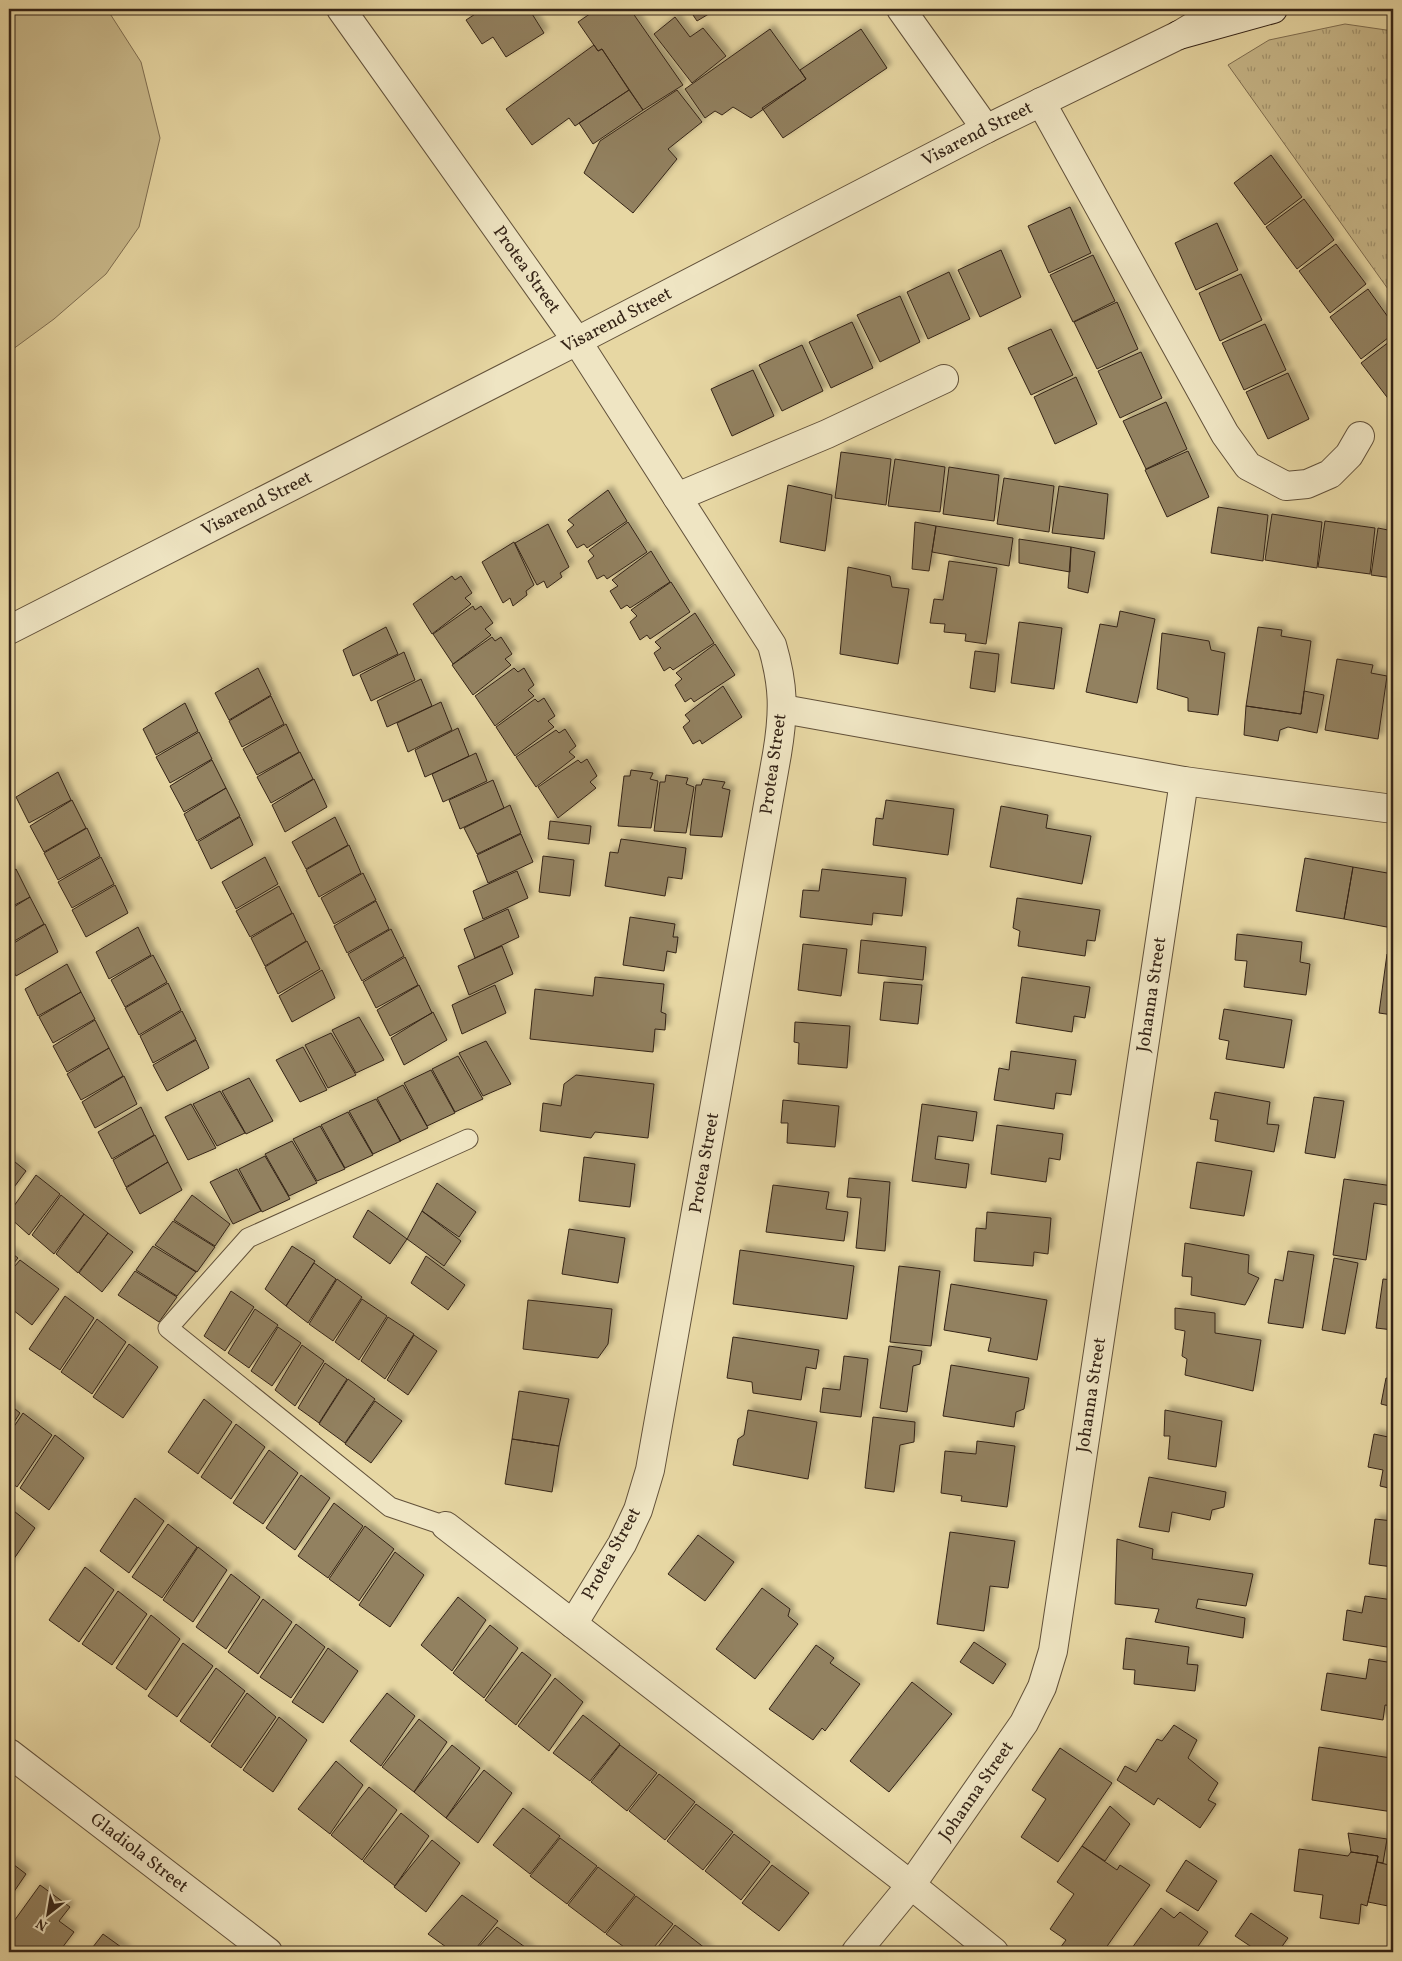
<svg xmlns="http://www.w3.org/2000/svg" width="1402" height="1961" viewBox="0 0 1402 1961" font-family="Vollkorn,serif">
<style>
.grass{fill:url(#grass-tufts);stroke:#7f6e51}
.pitch{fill:#c9b98b;stroke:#7f6e51}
.building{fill:#928160;stroke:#352417;filter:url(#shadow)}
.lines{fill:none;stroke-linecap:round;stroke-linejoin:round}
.service-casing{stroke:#62513a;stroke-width:21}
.minor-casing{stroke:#62513a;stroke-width:30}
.tertiary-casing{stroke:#62513a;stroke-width:30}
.secondary-casing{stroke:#352417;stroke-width:30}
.service{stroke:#efe5c3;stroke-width:19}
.minor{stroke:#efe5c3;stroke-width:28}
.tertiary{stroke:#efe5c3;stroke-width:28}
.secondary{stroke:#efe5c3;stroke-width:28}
.labels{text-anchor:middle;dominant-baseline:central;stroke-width:4;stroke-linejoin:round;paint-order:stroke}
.street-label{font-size:18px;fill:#352417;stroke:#efe5c3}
</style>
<defs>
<pattern id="grass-tufts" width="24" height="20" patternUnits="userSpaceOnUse" patternTransform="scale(1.25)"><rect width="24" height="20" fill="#c9b98b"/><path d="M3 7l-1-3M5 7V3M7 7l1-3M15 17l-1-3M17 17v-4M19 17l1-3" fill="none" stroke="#a49671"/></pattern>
<filter id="shadow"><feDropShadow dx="4.5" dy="-4.5" stdDeviation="2.5" flood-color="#0004"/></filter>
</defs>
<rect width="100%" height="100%" fill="#e7d7a3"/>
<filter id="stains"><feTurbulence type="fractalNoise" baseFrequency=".004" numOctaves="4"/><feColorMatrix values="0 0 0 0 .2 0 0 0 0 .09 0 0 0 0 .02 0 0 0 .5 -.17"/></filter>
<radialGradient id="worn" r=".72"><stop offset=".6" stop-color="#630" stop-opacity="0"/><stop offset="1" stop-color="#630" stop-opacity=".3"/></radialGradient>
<path class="grass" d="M1345,24L1393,31V296L1228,65L1269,40Z"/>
<path class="pitch" d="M9,9H107L141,62L160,138L139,227L106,274L54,319L9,352Z"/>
<path class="building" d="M483,9H529L544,33L506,57L493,37L482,44L466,20Z
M597,9H630L683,85L643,110L602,49L598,51L578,22Z
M689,9H717L697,21Z
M675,17L690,37L703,28L726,56L692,83L654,34Z
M770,29L806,79L751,118L733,107L722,115L715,111L705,118L685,89Z
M861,29L887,68L783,138L762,108L806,79L800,70Z
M594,45L598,51L602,49L629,90L575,126L569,118L532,145L506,109Z
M629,90L643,110L593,144L579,123Z
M677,90L702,122L668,149L677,159L633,213L584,173L600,141Z
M1271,155L1302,197L1265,225L1234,183Z
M1304,199L1334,240L1297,269L1266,227Z
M1070,207L1091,253L1049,273L1028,226Z
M1217,223L1238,270L1196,290L1175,243Z
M1336,244L1366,284L1330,313L1299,271Z
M1001,250L1021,297L980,317L958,270Z
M1093,255L1115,301L1073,322L1050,275Z
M949,272L970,319L928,339L907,292Z
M1241,274L1262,320L1220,341L1199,293Z
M1368,289L1393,324V334L1361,359L1330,317Z
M900,296L920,342L880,362L857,315Z
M1117,302L1138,349L1097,369L1074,322Z
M852,322L873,368L831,388L809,342Z
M1265,324L1286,370L1244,390L1222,343Z
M1051,329L1073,375L1031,395L1008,348Z
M1393,339V405L1361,363Z
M802,345L823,391L782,411L759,365Z
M1141,352L1162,398L1120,418L1098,371Z
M753,370L774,416L732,436L711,389Z
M1288,373L1309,419L1268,439L1246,392Z
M1076,377L1097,424L1055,444L1034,397Z
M1166,402L1187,449L1146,469L1123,421Z
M1188,451L1209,497L1167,517L1145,470Z
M841,452L891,459L886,505L835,498Z
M895,459L945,467L940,512L888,506Z
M949,467L999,475L994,521L943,514Z
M1004,478L1054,486L1049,532L997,524Z
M788,485L832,495L825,551L780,542Z
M1059,486L1108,494L1104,539L1052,533Z
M608,490L627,521L587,548L584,544L577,548L567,531L574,525L568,520Z
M1218,507L1268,515L1263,561L1211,553Z
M1272,514L1322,522L1317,568L1265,560Z
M1325,521L1375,528L1370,574L1318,567Z
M628,522L647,552L607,579L604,575L597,579L588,561L594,556L589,550Z
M915,522L936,526L929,571L912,569Z
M548,524L569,567L560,573L562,577L547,588L544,581L537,585L515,543Z
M936,526L1013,538L1009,566L932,552Z
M1378,528L1393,531V578L1371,575Z
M1019,539L1071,547L1070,572L1019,563Z
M514,542L534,585L526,591L527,595L513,606L510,598L503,603L482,562Z
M1071,547L1095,552L1088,593L1068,588Z
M651,551L670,582L630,608L627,605L621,609L610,591L618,586L612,580Z
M949,561L997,568L986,644L965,641L966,634L944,632L945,624L930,623L934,599L943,600Z
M848,567L890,576L892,587L909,589L898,664L840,654Z
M452,576L455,580L461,576L472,593L465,598L471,604L432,634L413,604Z
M671,582L690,612L650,639L647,635L640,640L630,622L637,616L631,610Z
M473,606L475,610L481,606L493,623L485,629L491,635L453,664L433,634Z
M1120,611L1155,619L1137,703L1086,692L1100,624L1117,627Z
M695,613L714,643L673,670L670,667L664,671L654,653L661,648L655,642Z
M1019,622L1062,628L1054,689L1011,683Z
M386,627L398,654L353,676L343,650Z
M1258,627L1282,630L1281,636L1311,641L1301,714L1246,706Z
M1162,633L1209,641L1211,650L1225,653L1218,715L1188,711V698L1157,689Z
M492,637L495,641L501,637L512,654L505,659L511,665L473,695L452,665Z
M715,644L735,675L694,702L691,698L685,702L675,685L682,679L676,673Z
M975,651L999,654L995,692L970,688Z
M404,652L415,680L371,701L360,675Z
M1337,659L1373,665L1371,673L1387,676L1378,739L1325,730Z
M258,668L271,695L229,720L215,693Z
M514,668L518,672L524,668L534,685L528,690L534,696L495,726L475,696Z
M421,679L432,706L387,727L377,701Z
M723,686L742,717L702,744L700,740L693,744L683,727L690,721L685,715Z
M1304,691L1324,695L1317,733L1288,727L1280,730L1278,741L1244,735L1246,706L1301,714Z
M271,696L284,724L242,747L229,721Z
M544,698L555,716L548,721L554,727L515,756L496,727L535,699L538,702Z
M441,702L452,730L408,752L397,723Z
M185,703L198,731L156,755L143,729Z
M286,724L299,752L257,775L243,749Z
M458,728L469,756L425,777L415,750Z
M565,729L576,746L569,752L575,757L536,787L516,757L556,730L559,733Z
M199,732L212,759L170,783L156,757Z
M300,752L313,779L271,803L257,777Z
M476,753L487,781L443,802L432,774Z
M587,759L597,776L590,782L596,788L558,818L538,787L578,760L581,763Z
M212,760L226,788L184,812L170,786Z
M631,770L653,773L650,779L658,781L651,828L618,826L624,776H630Z
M58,772L71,800L29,823L16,797Z
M666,775L688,778L686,784L694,787L686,833L654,831L660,782H665Z
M314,779L327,807L285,832L272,805Z
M703,779L725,782L722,788L730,790L722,837L690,835L696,785H701Z
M493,780L504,808L460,829L449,800Z
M226,788L240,816L197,841L184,814Z
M72,800L86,828L44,852L30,826Z
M886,800L954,809L948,855L873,845L876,818L883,819Z
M510,805L521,833L477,854L464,828Z
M1001,806L1048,815L1046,828L1091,836L1082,884L990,867Z
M240,817L253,845L211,869L198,842Z
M335,817L348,845L306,869L292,842Z
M550,821L591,826L589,844L548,839Z
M87,828L100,856L58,880L44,853Z
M521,834L533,862L488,883L477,855Z
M621,839L686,848L682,879L668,877L665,896L605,886L610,852L618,853Z
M349,845L361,873L319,897L306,870Z
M543,856L574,860L570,896L539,892Z
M101,857L114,884L72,908L58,882Z
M265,857L278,884L236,909L222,882Z
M1305,858L1353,867L1344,919L1296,911Z
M1353,867L1393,874L1392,928L1344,919Z
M16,869L30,897L9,908V873Z
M822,869L906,878L902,916L873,913L872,925L800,917L803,890L819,891Z
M517,871L528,898L483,919L473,891Z
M363,873L376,900L334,924L321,898Z
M115,885L128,913L86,937L72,910Z
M279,886L292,913L250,937L236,911Z
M30,897L44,924L9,944V910Z
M1017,898L1100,910L1095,941L1087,940L1085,956L1018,946L1020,931L1013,928Z
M376,901L389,929L347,953L334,926Z
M508,909L519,937L475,958L464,929Z
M293,913L306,941L265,966L251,938Z
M630,917L675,924L673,937H678L676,953L667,951L664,971L623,965Z
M45,924L58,952L16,976L9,962V946Z
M138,927L151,955L109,979L96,952Z
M391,929L404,956L362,981L348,954Z
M1237,934L1302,942L1300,962L1310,964L1306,995L1244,987L1247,961L1235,960Z
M861,940L926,947L923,980L858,973Z
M307,941L320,969L278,994L265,967Z
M803,944L847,949L841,996L798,990Z
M502,946L513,974L469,995L458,966Z
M1387,954L1393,955V1015L1379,1013Z
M153,955L167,982L125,1007L111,980Z
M405,957L418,985L376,1008L363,982Z
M67,964L81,992L38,1016L25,989Z
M322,970L335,998L292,1022L279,996Z
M595,977L664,984L661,1012L666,1014L665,1030L655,1029L653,1052L530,1039L535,989L593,996Z
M1022,977L1090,987L1085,1018L1074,1016L1072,1032L1016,1023Z
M884,982L922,985L918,1024L880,1020Z
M168,983L181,1010L139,1035L125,1008Z
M419,985L432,1013L390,1036L377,1010Z
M495,985L506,1013L462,1034L452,1005Z
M81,992L95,1019L53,1043L39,1017Z
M1224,1009L1292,1020L1284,1068L1226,1059L1229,1041L1219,1039Z
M182,1011L196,1039L153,1063L140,1036Z
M433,1012L447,1040L404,1065L391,1038Z
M359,1017L384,1060L356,1073L332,1030Z
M95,1020L109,1048L67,1072L53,1046Z
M795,1022L850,1026L847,1068L798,1064L799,1043L794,1042Z
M331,1033L356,1075L328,1088L305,1045Z
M196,1040L209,1068L167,1091L153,1065Z
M486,1041L511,1084L483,1096L459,1053Z
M303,1047L327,1090L300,1102L276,1060Z
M109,1048L123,1076L81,1100L67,1074Z
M1011,1051L1076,1060L1071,1095L1056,1093L1054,1109L994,1100L999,1068L1009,1070Z
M458,1056L483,1099L455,1112L432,1069Z
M431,1070L455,1113L427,1126L404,1083Z
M576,1075L654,1084L648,1138L595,1132L591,1138L540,1131L543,1103L561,1106L564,1084Z
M124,1076L137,1104L95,1128L82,1102Z
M249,1078L273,1121L246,1134L222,1091Z
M403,1085L428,1128L400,1141L377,1098Z
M220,1091L245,1133L217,1146L193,1104Z
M1215,1092L1270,1102L1267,1124L1279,1125L1274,1152L1215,1141L1218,1120L1210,1119Z
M1314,1097L1344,1101L1335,1158L1305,1153Z
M376,1099L401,1141L373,1154L349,1111Z
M783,1100L839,1106L835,1147L787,1143L788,1123H781Z
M191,1104L216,1148L188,1160L165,1117Z
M922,1104L977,1112L973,1141L938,1136L935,1159L969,1164L966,1188L912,1181Z
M141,1107L154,1135L112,1159L98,1132Z
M348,1112L373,1155L345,1168L321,1125Z
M997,1125L1063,1134L1060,1160L1049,1158L1046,1182L991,1174Z
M320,1126L345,1169L317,1181L293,1139Z
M155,1135L168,1162L126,1187L113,1160Z
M292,1141L317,1183L289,1196L265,1154Z
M265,1156L290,1199L262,1212L239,1169Z
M9,1157L26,1171L9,1194Z
M584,1157L635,1164L630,1207L579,1201Z
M168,1162L182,1190L140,1214L126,1188Z
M1197,1162L1252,1171L1244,1216L1190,1208Z
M237,1169L261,1211L233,1224L210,1182Z
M36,1175L60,1194L29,1235L9,1217V1213Z
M849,1178L890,1182L885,1251L856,1248L861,1198L847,1197Z
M1344,1179L1393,1186V1206L1374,1203L1366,1260L1333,1255Z
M437,1183L476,1212L459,1237L422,1211Z
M773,1185L829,1192L826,1209L848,1212L844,1241L766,1232Z
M61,1195L84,1214L54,1254L32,1235Z
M192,1195L230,1224L215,1246L174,1220Z
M368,1210L407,1239L390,1264L353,1237Z
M422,1211L461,1241L444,1266L407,1239Z
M987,1212L1051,1218L1048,1254L1034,1252L1033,1266L974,1261L976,1228L986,1229Z
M84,1214L108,1233L78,1273L56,1254Z
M173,1221L215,1247L197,1272L155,1245Z
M569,1229L625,1238L618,1283L562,1274Z
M108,1233L133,1252L102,1292L79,1273Z
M1185,1243L1249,1255L1248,1273L1259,1278L1245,1305L1191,1295L1192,1277L1182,1276Z
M153,1246L196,1272L177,1296L136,1270Z
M292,1246L315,1261L286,1306L265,1289Z
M740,1250L854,1266L847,1319L733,1304Z
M9,1251L18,1258L9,1269Z
M1288,1251L1314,1255L1303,1328L1268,1323L1275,1279L1283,1281Z
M426,1256L465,1285L448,1310L411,1283Z
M1334,1258L1358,1263L1345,1334L1322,1330Z
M20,1260L59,1289L32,1325L13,1310L9,1313V1273Z
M314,1263L336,1279L308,1323L286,1306Z
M899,1266L940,1271L931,1346L890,1342Z
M135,1271L177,1297L159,1322L118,1295Z
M337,1279L362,1297L333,1341L309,1324Z
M1383,1279L1393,1280V1330L1376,1328Z
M951,1284L1047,1300L1037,1360L988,1351L991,1338L944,1330Z
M231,1291L254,1307L225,1351L204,1336Z
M65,1296L94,1318L60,1370L29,1349Z
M362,1299L387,1316L359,1360L335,1342Z
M528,1300L612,1309L608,1344L598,1358L523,1349Z
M1175,1308L1215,1313V1333L1261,1340L1253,1391L1185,1375L1187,1359L1182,1356L1185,1331L1175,1329Z
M255,1309L278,1325L249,1368L228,1353Z
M388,1317L414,1334L385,1379L361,1361Z
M97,1319L126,1342L92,1394L61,1372Z
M278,1327L301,1343L272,1386L251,1371Z
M414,1335L437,1351L408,1395L387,1380Z
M733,1337L819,1350L816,1369L806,1367L801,1400L753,1393L752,1382L727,1378Z
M129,1344L158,1367L123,1418L93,1397Z
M302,1345L324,1361L295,1406L275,1390Z
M889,1346L922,1351L920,1364L913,1366L907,1412L880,1408Z
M844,1356L868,1359L861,1417L820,1412L823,1388L840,1390Z
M325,1363L347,1379L319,1423L298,1408Z
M951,1365L1029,1378L1024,1409L1016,1412L1014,1427L943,1416Z
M1386,1378L1393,1379V1407L1381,1404Z
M348,1379L375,1399L345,1443L319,1424Z
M519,1391L569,1399L559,1446L512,1439Z
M204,1399L232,1422L198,1474L168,1452Z
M375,1401L402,1421L371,1463L345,1444Z
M9,1404L20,1413L9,1430Z
M748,1410L817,1422L808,1479L733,1465L738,1439L744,1435Z
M1165,1410L1222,1421L1216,1467L1168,1459L1170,1436H1164Z
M23,1413L52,1435L17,1487L9,1481V1434Z
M873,1417L915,1422L914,1442L900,1445L894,1492L865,1488Z
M236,1424L265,1447L231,1499L201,1477Z
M1374,1434L1393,1438V1489L1380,1486L1383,1470L1368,1467Z
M55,1435L84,1458L49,1510L20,1488Z
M512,1439L559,1446L552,1492L505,1484Z
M977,1441L1015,1446L1007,1507L961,1501L962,1496L941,1493L945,1451L976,1454Z
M269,1450L298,1473L263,1524L233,1503Z
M301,1475L330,1498L295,1550L266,1528Z
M1149,1477L1226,1492L1224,1507L1212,1510L1210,1520L1172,1512L1169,1532L1139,1527Z
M135,1498L164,1521L129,1573L100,1551Z
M334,1503L363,1526L328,1578L298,1556Z
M9,1507L35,1528L9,1566Z
M1375,1519L1393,1521V1567L1369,1564Z
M168,1524L197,1547L162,1598L132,1577Z
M365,1526L394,1549L359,1601L329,1579Z
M950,1532L1015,1541L1008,1588L990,1586L984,1631L937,1624Z
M698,1535L734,1562L705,1601L668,1574Z
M1117,1539L1153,1549L1152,1559L1253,1574L1246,1606L1198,1599L1196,1608L1245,1618L1243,1638L1155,1622L1159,1609L1115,1604Z
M198,1547L227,1570L193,1622L163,1600Z
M395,1552L424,1575L390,1627L359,1605Z
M85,1567L114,1590L79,1642L49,1620Z
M231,1574L260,1597L226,1649L196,1627Z
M762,1588L790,1609L788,1616L798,1624L755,1679L716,1649Z
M118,1591L147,1614L112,1665L82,1644Z
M1365,1596L1393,1600V1648L1343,1640L1347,1610L1362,1613Z
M458,1597L486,1620L452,1671L421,1645Z
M263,1599L292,1622L258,1674L228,1652Z
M151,1615L180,1639L146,1690L116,1668Z
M296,1624L325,1647L291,1698L260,1677Z
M490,1625L518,1648L484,1698L453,1673Z
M1126,1638L1189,1647L1187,1664L1198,1665L1195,1691L1134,1684L1135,1670L1123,1669Z
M974,1642L1006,1664L993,1684L960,1662Z
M183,1643L213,1666L177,1717L148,1696Z
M816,1645L834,1658L830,1663L860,1684L825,1731L822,1728L813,1740L769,1709Z
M328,1648L358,1671L323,1723L292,1702Z
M522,1652L551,1675L516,1725L485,1700Z
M1369,1659L1393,1663V1706L1385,1705L1383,1720L1321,1710L1327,1673L1366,1679Z
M216,1668L245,1691L210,1743L180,1721Z
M555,1678L583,1702L549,1751L518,1726Z
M912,1682L952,1714L889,1792L850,1761Z
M247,1693L276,1717L241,1768L211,1746Z
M387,1693L415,1716L381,1766L350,1741Z
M583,1715L620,1744L590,1781L553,1753Z
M279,1717L307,1740L273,1792L243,1770Z
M419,1719L447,1742L414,1792L382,1767Z
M1174,1725L1197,1740L1188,1758L1218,1783L1208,1800L1216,1804L1200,1828L1158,1798L1154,1805L1117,1780L1125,1766L1136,1772L1157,1739L1162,1741Z
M452,1745L480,1768L446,1818L414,1792Z
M620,1745L657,1773L627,1811L591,1782Z
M1319,1747L1391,1758L1388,1777H1393V1812L1312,1800Z
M1060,1748L1112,1783L1058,1862L1021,1837L1046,1799L1032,1790Z
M336,1761L363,1785L330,1834L298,1809Z
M484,1770L512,1793L478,1843L446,1818Z
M659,1774L695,1802L665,1840L629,1811Z
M369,1787L397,1810L362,1860L331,1835Z
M696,1804L733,1832L703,1870L667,1841Z
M1110,1806L1130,1824L1105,1861L1082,1846Z
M523,1808L560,1836L530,1874L493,1845Z
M401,1813L429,1836L395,1886L363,1861Z
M1348,1833L1387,1839L1383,1863L1377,1862L1378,1856L1351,1852Z
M734,1834L770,1862L741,1900L705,1871Z
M560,1838L597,1866L567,1904L530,1876Z
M432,1840L460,1863L426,1912L394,1887Z
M1082,1846L1117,1870L1120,1865L1150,1885L1103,1952H1057L1066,1940L1050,1929L1074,1894L1057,1882Z
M1299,1849L1348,1856L1351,1852L1378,1856L1367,1906L1361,1904L1359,1924L1320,1918L1323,1895L1294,1891Z
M1186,1860L1217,1881L1198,1911L1166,1891Z
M9,1861L26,1874L9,1899Z
M1377,1862L1393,1866V1907L1368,1902Z
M772,1865L809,1893L779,1931L742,1903Z
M598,1867L635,1895L605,1933L568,1905Z
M40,1885L70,1907L59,1921L74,1932L59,1952H10L9,1951V1928Z
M462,1895L498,1921L473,1952H453L428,1934Z
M636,1896L673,1924L650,1952H631L606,1934Z
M1161,1908L1174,1918L1180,1912L1208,1932L1194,1952H1129Z
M1251,1913L1288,1938L1278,1952H1259L1235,1936Z
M675,1925L710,1952H654Z
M497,1927L532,1952H474Z
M103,1934L128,1952H89Z"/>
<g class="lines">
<defs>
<path id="service" d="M446,1526L390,1507L168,1328L248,1238L468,1139"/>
<g id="minor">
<path id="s1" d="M341,9L577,341L772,645C784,686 784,712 777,754L650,1470L638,1510L622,1544L573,1624"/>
<path d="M901,9L986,129"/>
<path d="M1041,102L1225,434L1248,466L1286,486L1307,484L1330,474L1349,455L1360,436"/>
<path d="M677,497L827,434L944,379"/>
<path d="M783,709L1184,781L1393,809"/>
<path d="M446,1526L911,1885L994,1952"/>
<path id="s2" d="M9,1753L268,1952"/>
<path id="s3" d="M856,1952L911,1885L1024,1723L1042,1687L1053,1651L1184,781"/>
</g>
<g id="tertiary">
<path id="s4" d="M9,630L577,341L986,129L1179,35L1199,23"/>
</g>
<path id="secondary" d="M1179,35L1273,9"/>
</defs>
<use href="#service" class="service-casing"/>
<use href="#minor" class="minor-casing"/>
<use href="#tertiary" class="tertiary-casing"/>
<use href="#secondary" class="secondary-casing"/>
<use href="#service" class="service"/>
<use href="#minor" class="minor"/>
<use href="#tertiary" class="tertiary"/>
<use href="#secondary" class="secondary"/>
</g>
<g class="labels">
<g class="street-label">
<text stroke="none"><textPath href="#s4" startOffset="1088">Visarend Street</textPath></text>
<text stroke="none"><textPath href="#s1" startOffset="320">Protea Street</textPath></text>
<text stroke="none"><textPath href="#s4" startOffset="682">Visarend Street</textPath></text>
<text stroke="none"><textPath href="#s4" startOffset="278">Visarend Street</textPath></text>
<text transform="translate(774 764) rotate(-82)">Protea Street</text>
<text stroke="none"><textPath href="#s3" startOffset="1026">Johanna Street</textPath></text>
<text transform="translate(705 1163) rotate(-80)">Protea Street</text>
<text stroke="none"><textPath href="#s3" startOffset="621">Johanna Street</textPath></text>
<text transform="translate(612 1554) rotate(-61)">Protea Street</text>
<text stroke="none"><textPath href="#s3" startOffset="201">Johanna Street</textPath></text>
<text stroke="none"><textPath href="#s2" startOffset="164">Gladiola Street</textPath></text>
</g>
</g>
<rect width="1402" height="1961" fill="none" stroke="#e7d7a3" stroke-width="30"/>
<rect x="10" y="10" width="1382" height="1941" fill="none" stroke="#352417" stroke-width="2.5"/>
<rect x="15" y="15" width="1372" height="1931" fill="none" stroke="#352417"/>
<g transform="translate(48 1914) rotate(211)" stroke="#efe5c3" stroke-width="4" paint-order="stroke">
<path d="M0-4L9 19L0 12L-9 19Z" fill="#352417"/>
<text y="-8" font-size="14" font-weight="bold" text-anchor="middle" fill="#352417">N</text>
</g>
<rect width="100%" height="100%" filter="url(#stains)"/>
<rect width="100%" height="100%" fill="url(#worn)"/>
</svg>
